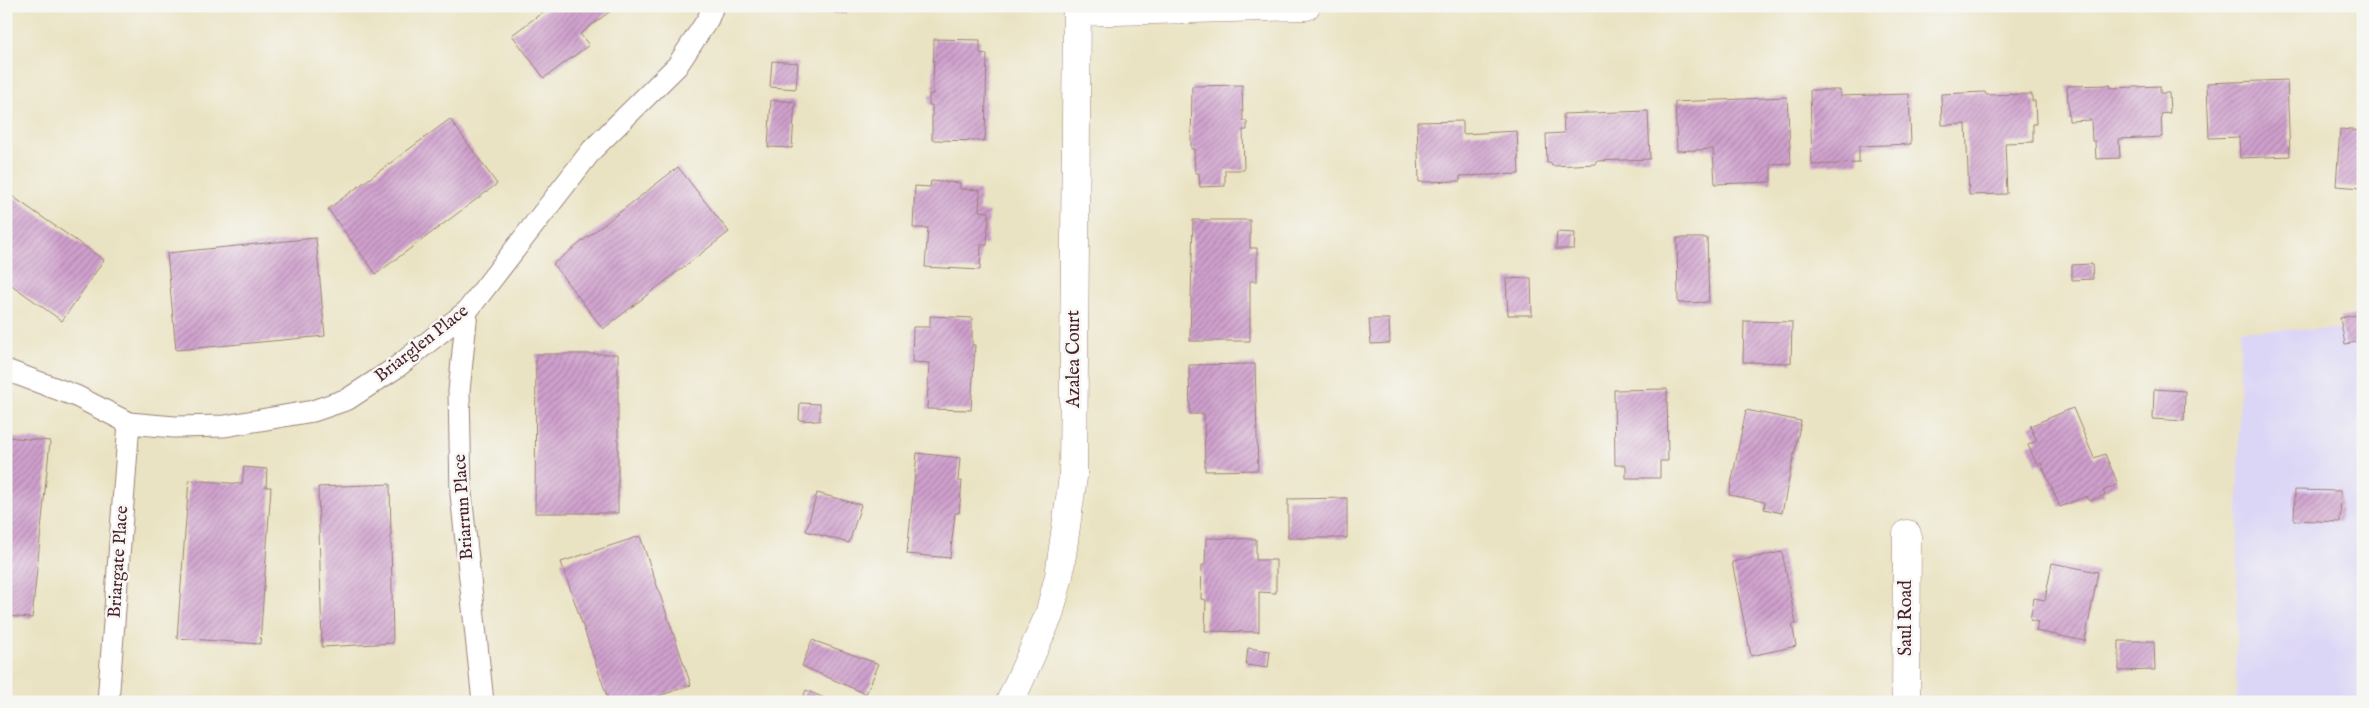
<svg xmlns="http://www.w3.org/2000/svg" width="2369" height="708" viewBox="0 0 2369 708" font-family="'IM FELL English',serif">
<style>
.built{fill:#dcd6f6}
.building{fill:url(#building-hatch)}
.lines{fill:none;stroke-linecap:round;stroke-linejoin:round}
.service-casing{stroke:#9a8177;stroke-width:23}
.minor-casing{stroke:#9a8177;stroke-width:29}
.service{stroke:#fff;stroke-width:21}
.minor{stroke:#fff;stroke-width:28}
.labels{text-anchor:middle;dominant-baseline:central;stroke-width:5;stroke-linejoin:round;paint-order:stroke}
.street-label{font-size:18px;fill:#4a1f2b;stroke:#f6f6f2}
</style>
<defs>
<pattern id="building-hatch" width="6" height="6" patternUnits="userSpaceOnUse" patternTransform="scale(1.25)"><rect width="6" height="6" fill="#cfa0cd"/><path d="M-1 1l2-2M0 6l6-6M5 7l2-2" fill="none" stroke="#aa82a7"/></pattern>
</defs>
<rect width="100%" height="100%" fill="#f6f6f2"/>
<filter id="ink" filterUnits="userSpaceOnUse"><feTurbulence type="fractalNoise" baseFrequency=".02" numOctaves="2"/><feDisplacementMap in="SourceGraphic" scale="10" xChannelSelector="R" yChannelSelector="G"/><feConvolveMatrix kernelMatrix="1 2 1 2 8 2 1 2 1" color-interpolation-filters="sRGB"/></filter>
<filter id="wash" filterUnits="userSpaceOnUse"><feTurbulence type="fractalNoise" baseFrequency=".0096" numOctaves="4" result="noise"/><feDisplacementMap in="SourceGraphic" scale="20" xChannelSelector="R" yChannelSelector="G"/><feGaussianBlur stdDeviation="1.12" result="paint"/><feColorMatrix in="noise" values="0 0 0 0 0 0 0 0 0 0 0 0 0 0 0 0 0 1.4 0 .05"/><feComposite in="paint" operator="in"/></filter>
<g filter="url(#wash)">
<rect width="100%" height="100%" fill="#eae3c3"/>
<path class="built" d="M2363,329V702H2236L2240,330Z"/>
<g id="blocks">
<path class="building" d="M551,6H617L580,34L589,45L544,78L512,35Z
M832,6H848L847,14L831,12Z
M934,39L980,40V53L987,54L985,141L932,140V105H929V94H933Z
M772,61L798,63L796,89L770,87Z
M2287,80L2290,156L2240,158L2239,137L2209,138L2207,83Z
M1242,85L1243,121H1247V130H1243L1244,170H1225V186L1200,187L1199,173H1195L1194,149H1191L1192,86Z
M2110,85L2111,88L2160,86V93H2169L2170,113L2161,114L2162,137L2119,139L2120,158L2096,159L2095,141H2092L2091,120L2069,121L2067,86Z
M1810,90H1840V96L1909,94L1911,144L1859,146V163L1812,165Z
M1985,92L1986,95L2032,94V101H2035L2036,124H2033V142L2005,143L2007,194L1969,195L1966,124L1942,125L1941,94Z
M1787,97L1791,163L1771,164V182L1715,184L1713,149L1677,151L1675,102Z
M771,100L795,102L792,148L768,147Z
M1648,111L1650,159L1596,161V164L1552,166L1551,163H1547L1546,134L1564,133L1563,114Z
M450,119L497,184L376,274L328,209Z
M1463,121V134L1517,131L1519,174L1460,176V181L1419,182L1417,122Z
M2340,129L2363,131V188L2336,186Z
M678,167L729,232L603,329L553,264Z
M931,181L960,183V189L980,190L979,211L989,212L987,245H981L980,270L925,267L928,228H913L915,186L930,187Z
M6,192L104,260L62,321L6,281Z
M1193,220H1250V248H1257V281H1250V341H1190Z
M1557,232L1575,233L1574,249H1556Z
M316,238L325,336L176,350L167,253Z
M1677,238H1707L1709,302L1678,303Z
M2092,264L2093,279L2072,280V265Z
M1531,278L1532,315H1508L1506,279Z
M2363,314V341L2345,344L2340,318Z
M930,316L972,318V345H975L971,410L927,409L929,363L912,362L913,327H930Z
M1369,319H1389L1390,343L1371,344Z
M1744,321L1792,322L1791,363L1743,362Z
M536,354H618V513H535Z
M1255,364L1258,470L1205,471L1204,414H1190L1189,365Z
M1667,389L1668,461H1660V478H1626V465H1615L1614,390Z
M2154,389L2185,391L2184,421L2153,419Z
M800,403L820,404V421L799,420Z
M2073,408L2094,458L2105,454L2118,484L2103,491L2105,495L2089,501L2087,496L2060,507L2041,463L2037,465L2028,445L2037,441L2030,426Z
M1746,410L1801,421L1782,513L1764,509L1765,502L1729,495Z
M6,437L50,441L32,618L6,616Z
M917,453L960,458L958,481H962L959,513H955L950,558L907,554Z
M244,467L267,469L266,487H271L260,644L177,638L189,480L242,484Z
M390,484L393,643L322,647L318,487Z
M2295,490L2341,491L2340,522L2294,520Z
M817,493L861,505L849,543L806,531Z
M1347,498V538H1288V499Z
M640,536L691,685L641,702H609L561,562Z
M1206,538L1256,539V560H1276V593L1259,592V632L1205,631L1206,600L1201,599L1202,565H1205Z
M1782,552L1796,624H1792L1796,646L1751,656L1732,562Z
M2052,563L2098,572L2085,641L2036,631L2038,622L2030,620L2034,598L2045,600Z
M812,640L879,664L866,694L802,666Z
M2119,641H2154L2155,670L2119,671Z
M1248,648L1270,651L1268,668L1246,665Z
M806,690L833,702H801Z"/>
</g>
</g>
<g filter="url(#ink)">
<use href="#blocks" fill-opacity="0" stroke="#9a8177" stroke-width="1"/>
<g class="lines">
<defs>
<path id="service" d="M467,311L459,391L461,494L483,702
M6,370L76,396L129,423L174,427L225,426L313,411L348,399L397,367L467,311L592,150L677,66L708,19L713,6
M108,702L129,423"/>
<path id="minor" d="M1077,12L1306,6
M1010,702L1049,615L1059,576L1073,477L1077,6
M1906,702L1907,534"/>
</defs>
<use href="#service" class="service-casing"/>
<use href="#minor" class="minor-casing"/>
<use href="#service" class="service"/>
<use href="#minor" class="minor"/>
</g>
</g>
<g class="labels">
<g class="street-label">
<text transform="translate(422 344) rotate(-38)">Briarglen Place</text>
<text transform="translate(1074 359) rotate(-90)">Azalea Court</text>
<text transform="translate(464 507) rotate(-94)">Briarrun Place</text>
<text transform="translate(119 562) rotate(-86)">Briargate Place</text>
<text transform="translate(1906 618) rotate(-90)">Saul Road</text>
</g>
</g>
<rect width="2369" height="708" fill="none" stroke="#f6f6f2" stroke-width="25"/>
</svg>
